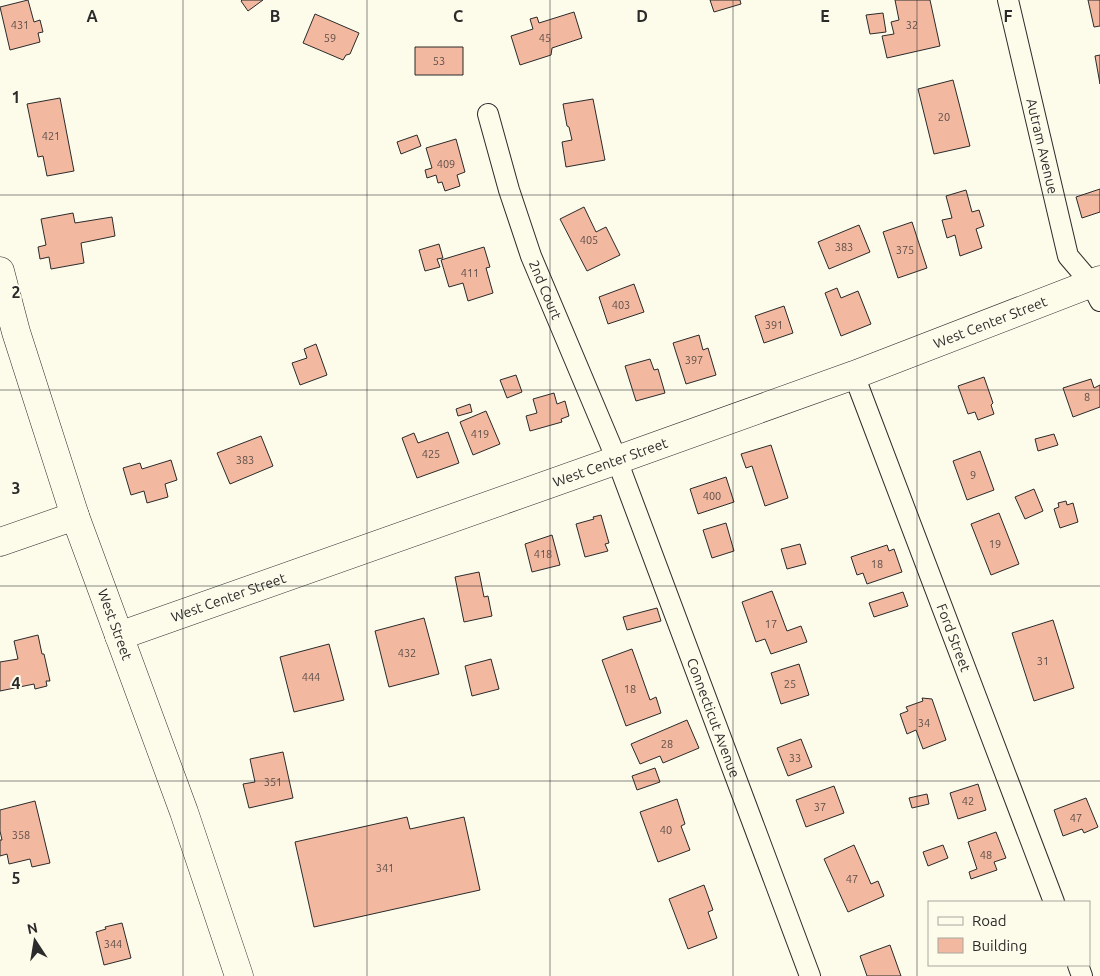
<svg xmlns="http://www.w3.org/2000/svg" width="1100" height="976" viewBox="0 0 1100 976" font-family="Ubuntu,sans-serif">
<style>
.building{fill:#f2b8a0;stroke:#2b2b2b}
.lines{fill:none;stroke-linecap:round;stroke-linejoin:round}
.street-casing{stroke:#2b2b2b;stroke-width:22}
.secondary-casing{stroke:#2b2b2b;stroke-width:29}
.street{stroke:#fdfbea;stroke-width:20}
.secondary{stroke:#fdfbea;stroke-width:28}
.grid{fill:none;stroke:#2b2b2b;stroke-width:1;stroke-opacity:0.55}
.labels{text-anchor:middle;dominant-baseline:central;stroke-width:4;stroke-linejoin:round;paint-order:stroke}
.number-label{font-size:11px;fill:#5d4e48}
.street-label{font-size:14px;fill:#2b2b2b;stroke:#fdfbea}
.grid-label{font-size:16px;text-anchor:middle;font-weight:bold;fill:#2b2b2b;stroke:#fdfbea;stroke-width:4;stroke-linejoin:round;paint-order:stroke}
</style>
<rect width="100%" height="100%" fill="#fdfbea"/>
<path class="building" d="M28,0L34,22L40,20L43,32L38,33L40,42L10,50L0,7Z
M242,0H263L248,11L241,1Z
M710,0H740L741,4L714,12Z
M895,0H930L940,46L887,58L882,36L894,34L891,22L899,20Z
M1088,0H1100V26L1094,27Z
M574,12L582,38L552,48L551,55L520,65L511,36L533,29L530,19L537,17L539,23Z
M883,13L886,32L870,34L866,15Z
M315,14L359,33L350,54L346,55L343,60L303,43Z
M415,47H463V75H415Z
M1100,55V84L1095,56Z
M953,80L970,146L934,154L918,89Z
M60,98L74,171L47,176L43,156L38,157L27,104Z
M593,99L605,160L566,167L562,142L572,140L569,127L567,126L563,104Z
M417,135L421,146L401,154L397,142Z
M456,139L465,172L457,175L460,186L445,191L442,182L438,183L436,175L427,178L425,170L432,168L426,148Z
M1100,189V212L1082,218L1076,197Z
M966,190L972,212L979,210L984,226L976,229L982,248L960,256L955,235L947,238L942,220L952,218L946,196Z
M584,207L596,232L606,227L620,255L587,271L560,219Z
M73,213L75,223L112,217L115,236L81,243L84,263L51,269L49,257L40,259L38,247L46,245L41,219Z
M912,222L927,268L898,278L883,232Z
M859,225L870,252L829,269L818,242Z
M439,244L443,258L437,259L440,267L425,271L419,250Z
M484,247L490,267L486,268L493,293L468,301L463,283L449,287L441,260Z
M634,284L644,312L608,324L599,297Z
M837,288L841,298L858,291L871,324L841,336L825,293Z
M784,306L793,333L764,343L755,316Z
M699,335L703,350L708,348L716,375L686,384L673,343Z
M316,344L327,375L300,385L292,363L307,358L304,349Z
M650,359L654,370L658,369L665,393L636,401L625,366Z
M516,375L522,392L507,398L500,380Z
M984,377L993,403L991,405L994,414L978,420L975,412L968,414L958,386Z
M1091,379L1094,388L1100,385V407L1073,417L1063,388Z
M554,393L557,404L565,401L569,416L561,419L562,422L530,431L526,416L537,413L533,399Z
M470,404L472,412L458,416L456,409Z
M486,411L500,444L473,455L460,422Z
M448,432L459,463L417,478L402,438L414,433L418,443Z
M1054,434L1058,445L1038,451L1035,439Z
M261,436L273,466L230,484L217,453Z
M771,445L788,498L765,506L752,466L746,468L741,454Z
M980,451L994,490L967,500L953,461Z
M171,460L177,480L165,484L168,497L147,503L144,491L131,495L123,468L140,463L142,469Z
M726,477L734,502L698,514L690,489Z
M1034,489L1043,511L1025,519L1015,497Z
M1066,501L1067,505L1073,503L1078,522L1060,528L1054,509L1059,507L1058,503Z
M999,513L1019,564L991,575L971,524Z
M601,515L609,543L605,544L608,551L585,557L576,524L594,519L593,517Z
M726,523L734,551L712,558L703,530Z
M552,535L560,565L532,572L525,544Z
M800,544L806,564L787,569L781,549Z
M887,545L889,551L894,549L902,572L867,584L863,573L857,575L851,557Z
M479,572L484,597L488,596L492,616L464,622L455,577Z
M772,591L787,631L801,626L807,642L771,654L765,639L756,642L742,602Z
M903,592L908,606L874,617L869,603Z
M657,608L661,621L627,630L623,617Z
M424,618L439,674L389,687L375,631Z
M1053,620L1074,688L1034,701L1012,633Z
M38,635L42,654H44L50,681H46L47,686L35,689L34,684L0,691V662L18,659L14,641Z
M329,644L344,700L294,712L280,657Z
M632,649L650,700L656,697L661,713L626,726L602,660Z
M491,659L499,689L472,696L465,666Z
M799,664L809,695L781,704L771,673Z
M922,698L932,699L946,740L923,749L916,730L907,734L900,714L908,711L906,707L923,701Z
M687,720L699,748L663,763L660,756L640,764L631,744Z
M801,739L812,767L788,776L777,748Z
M283,752L293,798L249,808L243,784L255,782L250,759Z
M655,768L660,782L637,790L632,776Z
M978,784L986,810L958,819L950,793Z
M834,786L844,813L806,827L796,800Z
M927,794L929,804L912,808L909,798Z
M1086,798L1098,827L1084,833L1082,829L1063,836L1054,810Z
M677,799L685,824L681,826L690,850L658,862L640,812Z
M35,801L50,863L32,867L30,859L9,864L7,854L0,856V840H2L0,831V810Z
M407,817L410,829L464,817L480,890L314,927L295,842Z
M996,832L1006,858L994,862L997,870L971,879L969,872L977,869L968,842Z
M854,845L871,884L878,881L884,896L848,912L824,859Z
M943,845L948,858L928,866L923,852Z
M704,885L713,910L708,912L717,938L688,949L669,899Z
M122,923L131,958L104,965L96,932L106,929L105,927Z
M890,945L901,976H867L860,956Z"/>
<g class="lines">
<defs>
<g id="street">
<path id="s1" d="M1008,0L1068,256L1091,283L1100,301"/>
<path id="s2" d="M488,114L509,190L531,256L617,460L810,976"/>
<path id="s3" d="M854,375L1054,902"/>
<path d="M1078,965L1082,976"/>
</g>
<g id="secondary">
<path id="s4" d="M0,271L16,332L75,516L184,812L239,976"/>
<path d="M0,542L75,516"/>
<path id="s5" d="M119,636L617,460L854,375L1100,280"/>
</g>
</defs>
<use href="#street" class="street-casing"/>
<use href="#secondary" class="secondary-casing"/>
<use href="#street" class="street"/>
<use href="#secondary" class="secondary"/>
</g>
<path class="grid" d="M183,0V976M367,0V976M550,0V976M733,0V976M917,0V976M0,195H1100M0,390H1100M0,586H1100M0,781H1100"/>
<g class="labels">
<g class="number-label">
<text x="20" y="25">431</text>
<text x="912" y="25">32</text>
<text x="330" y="38">59</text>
<text x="545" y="38">45</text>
<text x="439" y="61">53</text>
<text x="944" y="117">20</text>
<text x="51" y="136">421</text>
<text x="446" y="164">409</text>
<text x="589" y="240">405</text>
<text x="844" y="247">383</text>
<text x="905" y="250">375</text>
<text x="470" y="273">411</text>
<text x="621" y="305">403</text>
<text x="774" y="325">391</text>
<text x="694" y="360">397</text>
<text x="1087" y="397">8</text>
<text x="480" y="434">419</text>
<text x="431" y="454">425</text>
<text x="245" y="460">383</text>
<text x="973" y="475">9</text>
<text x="712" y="496">400</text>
<text x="995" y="544">19</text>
<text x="543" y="554">418</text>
<text x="877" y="564">18</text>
<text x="771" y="624">17</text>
<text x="407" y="653">432</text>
<text x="1043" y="661">31</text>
<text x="311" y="677">444</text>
<text x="790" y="684">25</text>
<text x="630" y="689">18</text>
<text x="924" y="723">34</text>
<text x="667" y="744">28</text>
<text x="795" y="758">33</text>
<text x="273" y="782">351</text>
<text x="968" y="801">42</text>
<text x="820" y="807">37</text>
<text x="1076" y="818">47</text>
<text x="666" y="830">40</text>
<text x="21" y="835">358</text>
<text x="986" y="855">48</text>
<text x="385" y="868">341</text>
<text x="852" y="879">47</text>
<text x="113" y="944">344</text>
</g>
<g class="street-label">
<text stroke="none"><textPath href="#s1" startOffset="150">Autram Avenue</textPath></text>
<text stroke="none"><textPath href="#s2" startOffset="185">2nd Court</textPath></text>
<text stroke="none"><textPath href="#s5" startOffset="926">West Center Street</textPath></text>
<text stroke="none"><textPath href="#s5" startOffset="521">West Center Street</textPath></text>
<text stroke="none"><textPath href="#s5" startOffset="116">West Center Street</textPath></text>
<text stroke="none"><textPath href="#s4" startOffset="372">West Street</textPath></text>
<text stroke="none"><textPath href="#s3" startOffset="281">Ford Street</textPath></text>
<text stroke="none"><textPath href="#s2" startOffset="645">Connecticut Avenue</textPath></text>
</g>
</g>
<g class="grid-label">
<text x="92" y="22">A</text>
<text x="275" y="22">B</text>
<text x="458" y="22">C</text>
<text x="642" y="22">D</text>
<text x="825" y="22">E</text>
<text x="1008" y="22">F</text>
<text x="16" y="103">1</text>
<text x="16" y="298">2</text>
<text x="16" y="494">3</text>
<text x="16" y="689">4</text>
<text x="16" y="884">5</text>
</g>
<rect x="928" y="901" width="162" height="65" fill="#fdfbea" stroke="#a9a89e"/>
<rect x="938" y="917" width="25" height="8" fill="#fdfbea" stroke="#a9a89e"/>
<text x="972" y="926" font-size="15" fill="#2b2b2b">Road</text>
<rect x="938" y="938" width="25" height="15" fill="#f2b8a0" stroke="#a9a89e"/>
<text x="972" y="951" font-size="15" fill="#2b2b2b">Building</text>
<g transform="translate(35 941) rotate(348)" stroke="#fdfbea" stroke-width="4" paint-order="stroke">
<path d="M0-4L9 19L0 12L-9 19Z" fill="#2b2b2b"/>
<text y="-8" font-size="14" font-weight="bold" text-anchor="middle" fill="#2b2b2b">N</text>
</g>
</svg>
